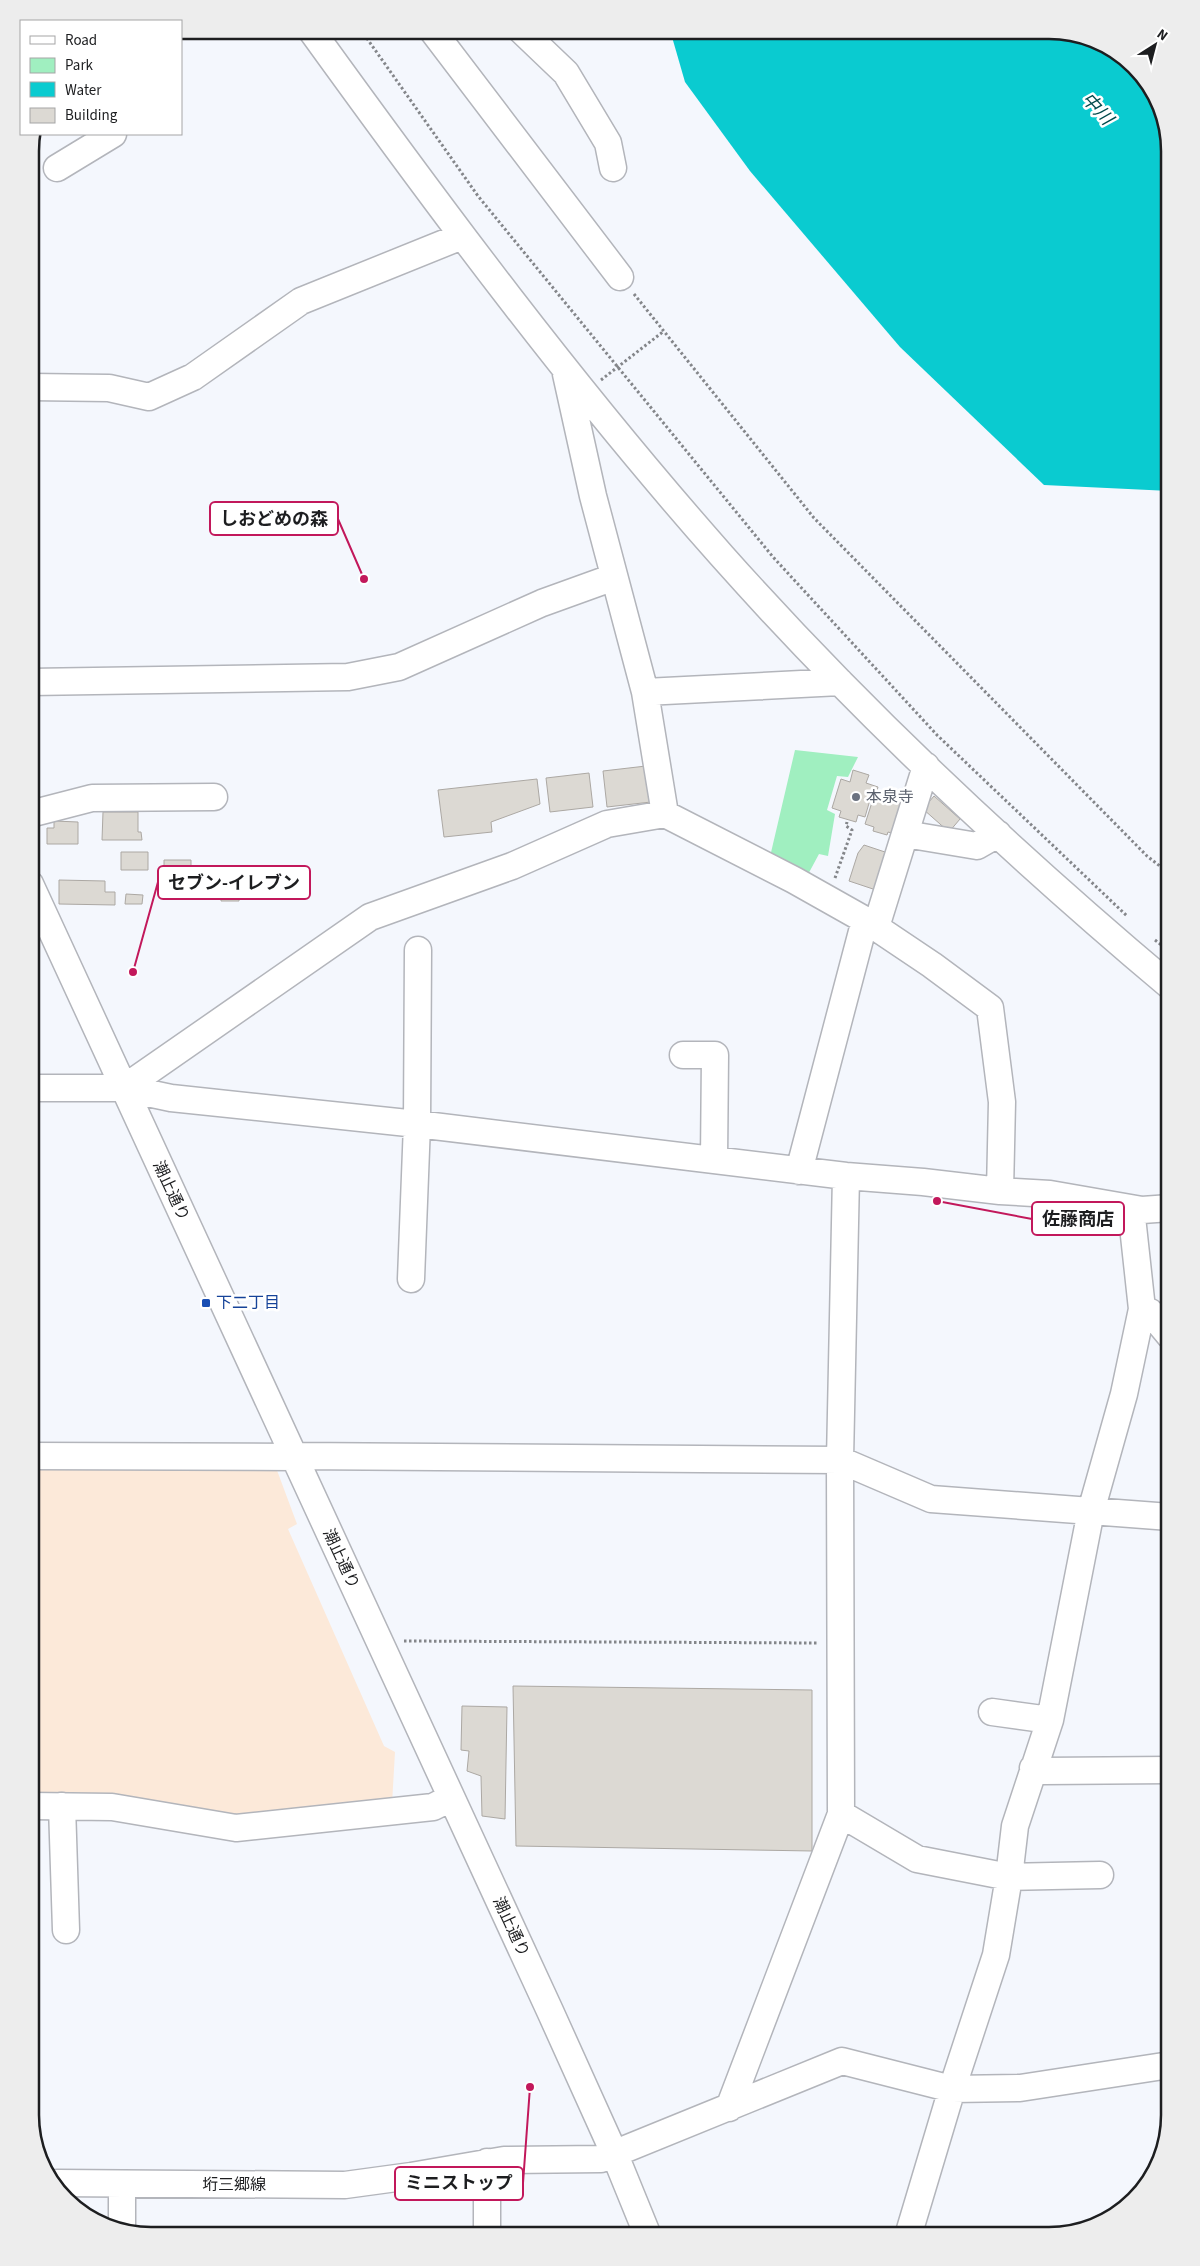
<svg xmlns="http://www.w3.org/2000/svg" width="1200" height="2266" viewBox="0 0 1200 2266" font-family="'Source Sans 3','Noto Sans JP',sans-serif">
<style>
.industrial{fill:#fce9d9}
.green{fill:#a0efc0}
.water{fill:#0acbd0}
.building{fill:#dcd9d3;stroke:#aca8a3}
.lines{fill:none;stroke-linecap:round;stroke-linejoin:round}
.minor-casing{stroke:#b3b5bb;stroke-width:29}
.path{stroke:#84868a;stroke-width:3;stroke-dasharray:2.5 2.5;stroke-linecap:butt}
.minor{stroke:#fff;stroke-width:26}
.worship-dot{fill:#6b7280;stroke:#fff;stroke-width:2}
.transit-dot{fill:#1a4fb4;stroke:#fff;stroke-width:2}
.labels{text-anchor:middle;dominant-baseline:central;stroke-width:5;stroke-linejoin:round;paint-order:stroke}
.worship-label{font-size:16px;fill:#5b616d;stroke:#fff;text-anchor:start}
.street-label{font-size:16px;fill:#1d1e20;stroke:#fff}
.transit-label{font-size:16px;fill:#164399;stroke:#fff;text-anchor:start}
.water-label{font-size:18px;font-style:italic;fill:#004a4c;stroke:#fff}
.rim{fill:none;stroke:#1d1e20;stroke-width:2.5}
.leader{fill:none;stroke:#c2185b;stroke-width:2}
.callout-dot{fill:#c2185b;stroke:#fff;stroke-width:2}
.callout{fill:#fff;stroke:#c2185b;stroke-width:2}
.callout-label{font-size:18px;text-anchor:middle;font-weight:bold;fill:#1d1e20}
</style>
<rect width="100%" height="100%" fill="#f4f7fd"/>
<path class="industrial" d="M275,1465L297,1524L288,1529L384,1746L395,1752L392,1804L231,1823L30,1795V1466Z"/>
<path class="green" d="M795,750L858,757L848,777L837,776L827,810L835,814L828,856L819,854L805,880L769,861Z"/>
<path class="water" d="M670,30H1057L1122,55L1161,104L1170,151V491L1044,485L900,347L750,171L685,82Z"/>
<path class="building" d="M646,766L651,802L607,807L603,771Z
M853,770L869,775L866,783L878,787L876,794L872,793L865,817L858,815L856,822L839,817L841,811L832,808L841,779L850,782Z
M589,773L593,807L550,812L546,778Z
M537,779L540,804L491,822L492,832L444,837L438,790Z
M884,789L895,793L893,798L906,802L895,834L888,832L887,835L873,831L874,827L865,824L874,796L877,798L879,794L882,795Z
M934,796L960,819L949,832L923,809Z
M103,812H138V832H141L142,840H102Z
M54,821L78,822V844H47V828H54Z
M864,845L888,853L876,890L849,881L858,853Z
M121,852H148V870H121Z
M164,860H191V868H212V889H190L191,898H163V888L158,887V870H164Z
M222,867H240L239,901H221Z
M59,880L105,881V892H115V905L59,904Z
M126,894L143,895L142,904H125Z
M513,1686L812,1690V1851L516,1846Z
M462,1706L507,1707L505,1819L482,1816L481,1776L467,1771L469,1751L461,1750Z"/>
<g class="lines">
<defs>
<path id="minor" d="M311,30C441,210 574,389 722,556C859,710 1012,853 1170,986
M432,30L620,277
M521,30L566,73L608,143L613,168
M57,168L113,134
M566,374L593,496L645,692L665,814
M30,387L109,388L149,397L193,377L301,301L462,236
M30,682L348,677L399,667L542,603L614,577
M645,692L840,682
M30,814L92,798L214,797
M905,834L977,846L998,834
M30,884L550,2011L615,2155L648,2236
M876,927L926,766
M683,1055H715L714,1160
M30,1088H124L171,1098L417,1124L846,1176L923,1182L1000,1191L1050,1194L1142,1210L1170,1208
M124,1088L370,917L512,866L607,824L665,814L794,880L865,920L932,965L990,1008L1002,1102L1000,1191
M799,1171L865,920
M411,1279L417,1124L418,950
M1142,1309L1150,1312L1170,1336
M30,1456L295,1457
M294,1456L840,1460L931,1499L1170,1517
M992,1712L1050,1720
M1033,1768L1043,1771L1170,1770
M30,1806L112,1807L236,1828L433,1807L451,1798
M62,1806L66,1930
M841,1814L917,1859L1009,1877L1100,1875
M729,2108L841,1814L840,1460L846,1176
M57,2183L345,2185L411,2176L504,2160L601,2159L842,2061L952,2089L1020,2088L1170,2065
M122,2228V2184
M487,2236V2162
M908,2236L952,2089L996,1955L1009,1877L1015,1826L1050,1720L1091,1511L1124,1394L1142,1309L1131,1208"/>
</defs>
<use href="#minor" class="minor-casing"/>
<path class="path" d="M361,30L478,196L773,557L937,735L1127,916
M634,294L814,518L1147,856L1170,874
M601,380L664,331
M835,878L852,830L846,826L847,822
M1155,940L1170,952
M404,1641L817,1643"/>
<use href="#minor" class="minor"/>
</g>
<circle class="worship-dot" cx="856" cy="797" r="5"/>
<rect class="transit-dot" x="201" y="1298" width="10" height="10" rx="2.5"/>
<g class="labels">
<g class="worship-label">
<text x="866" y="797">本泉寺</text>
</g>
<g class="street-label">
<text transform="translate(171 1191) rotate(65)">潮止通り</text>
<text transform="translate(341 1559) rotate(65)">潮止通り</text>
<text transform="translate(511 1927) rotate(65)">潮止通り</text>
<text x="234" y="2185">垳三郷線</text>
</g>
<g class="transit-label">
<text x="216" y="1303">下二丁目</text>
</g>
<g class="water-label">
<text transform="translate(1097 109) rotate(47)">中川</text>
</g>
</g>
<path d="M0 0H1200V2266H0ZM151 39H1049A112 112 0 0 1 1161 151V2115A112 112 0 0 1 1049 2227H151A112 112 0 0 1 39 2115V151A112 112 0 0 1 151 39Z" fill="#ededed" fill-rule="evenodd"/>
<path class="rim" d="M151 39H1049A112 112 0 0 1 1161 151V2115A112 112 0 0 1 1049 2227H151A112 112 0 0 1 39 2115V151A112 112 0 0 1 151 39Z"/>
<path class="leader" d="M364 579L338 519M133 972L158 882M937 1201L1032 1219M530 2087L523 2183"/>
<g class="callout-dot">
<circle cx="364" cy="579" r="5"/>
<circle cx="133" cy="972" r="5"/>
<circle cx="937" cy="1201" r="5"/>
<circle cx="530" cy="2087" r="5"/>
</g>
<g class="callout">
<rect x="210" y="502" width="128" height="33" rx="5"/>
<rect x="158" y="866" width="152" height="33" rx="5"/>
<rect x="1032" y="1202" width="92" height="33" rx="5"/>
<rect x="395" y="2167" width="128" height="33" rx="5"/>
</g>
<g class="callout-label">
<text x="274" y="525">しおどめの森</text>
<text x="234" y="889">セブン-イレブン</text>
<text x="1078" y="1225">佐藤商店</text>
<text x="459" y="2189">ミニストップ</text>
</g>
<rect x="20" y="20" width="162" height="115" fill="#ffffff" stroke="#a5a5a6"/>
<rect x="30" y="36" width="25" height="8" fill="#ffffff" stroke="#a5a5a6"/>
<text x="65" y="45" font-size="15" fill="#1d1e20">Road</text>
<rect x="30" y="58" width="25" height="15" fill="#a0efc0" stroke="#a5a5a6"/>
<text x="65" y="70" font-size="15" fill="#1d1e20">Park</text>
<rect x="30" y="82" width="25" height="15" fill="#0acbd0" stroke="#a5a5a6"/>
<text x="65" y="95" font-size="15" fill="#1d1e20">Water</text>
<rect x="30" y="108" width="25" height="15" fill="#dcd9d3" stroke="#a5a5a6"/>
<text x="65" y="120" font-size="15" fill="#1d1e20">Building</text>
<g transform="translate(1155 45) rotate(36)" stroke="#ffffff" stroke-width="4" paint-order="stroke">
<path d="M0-4L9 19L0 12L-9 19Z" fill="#1d1e20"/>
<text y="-8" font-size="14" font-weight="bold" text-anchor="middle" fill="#1d1e20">N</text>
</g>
</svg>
